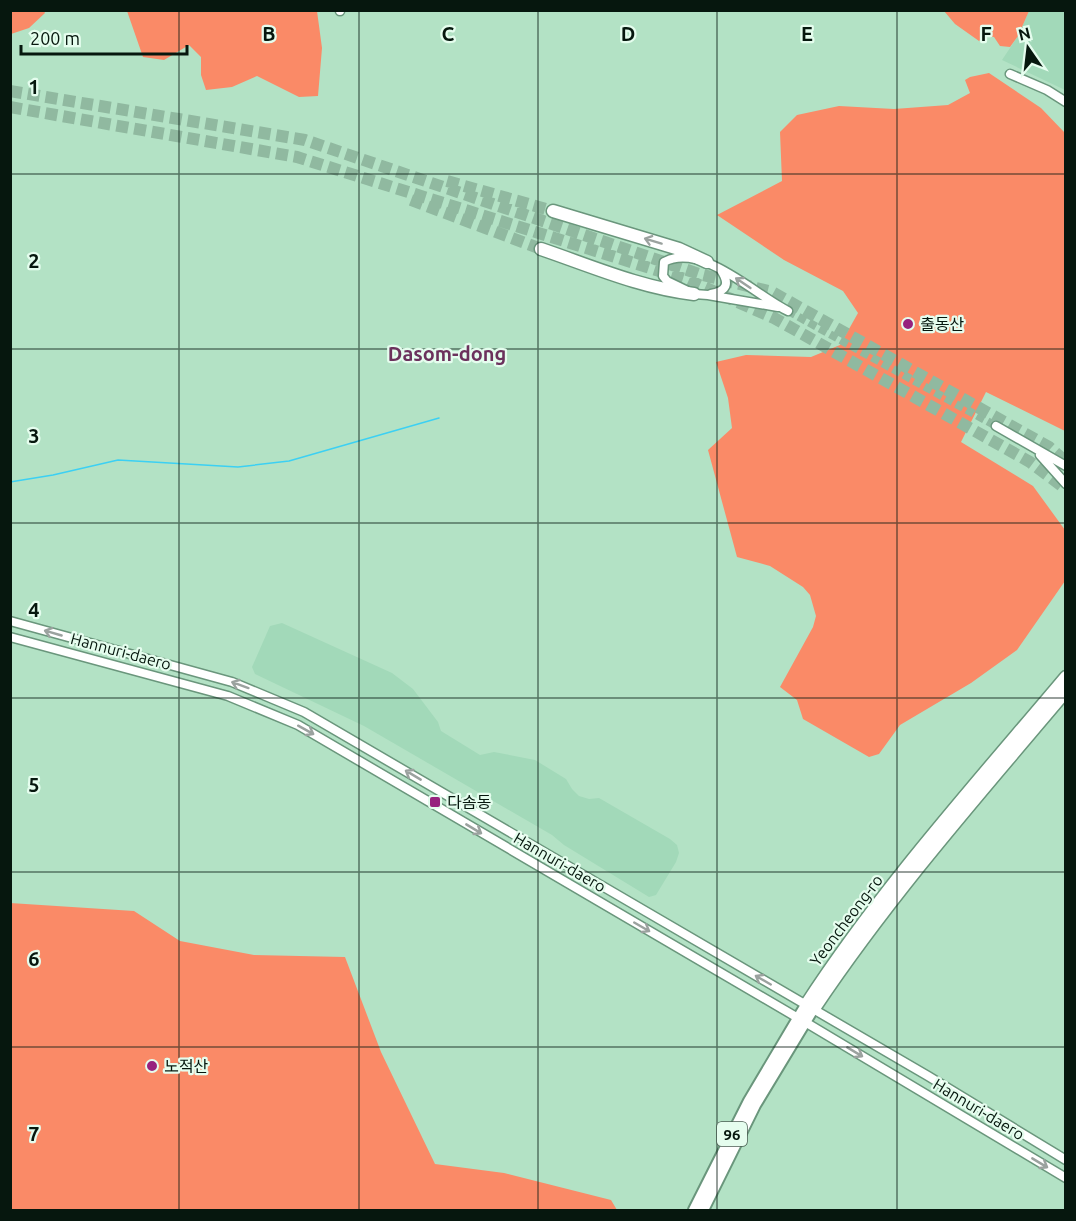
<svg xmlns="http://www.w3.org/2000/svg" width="1076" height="1221" viewBox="0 0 1076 1221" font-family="Ubuntu,'Noto Sans KR',sans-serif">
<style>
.built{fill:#a2d9b9}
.green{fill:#fa8a67}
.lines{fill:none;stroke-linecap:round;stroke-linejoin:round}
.stream{stroke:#3cd0f3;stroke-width:1.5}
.minor-tunnel{stroke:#90b9a0;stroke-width:8;stroke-dasharray:8 4;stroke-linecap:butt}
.highway-tunnel{stroke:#90b9a0;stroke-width:12;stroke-dasharray:12 6;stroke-linecap:butt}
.minor-casing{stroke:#6a967c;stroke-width:11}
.major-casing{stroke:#6a967c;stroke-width:14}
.highway-casing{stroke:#6a967c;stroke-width:15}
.minor{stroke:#fff;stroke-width:8}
.major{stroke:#fff;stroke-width:10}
.highway{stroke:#fff;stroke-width:12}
.oneway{stroke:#9ba29f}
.grid{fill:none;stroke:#06170e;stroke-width:1.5;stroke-opacity:0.55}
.poi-dot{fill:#97227e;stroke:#e5fdee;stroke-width:2}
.labels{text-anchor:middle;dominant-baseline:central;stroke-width:4.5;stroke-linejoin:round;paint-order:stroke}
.shield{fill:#e5fdee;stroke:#495c51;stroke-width:1.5}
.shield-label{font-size:15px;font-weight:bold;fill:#06170e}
.poi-label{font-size:16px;fill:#06170e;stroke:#e5fdee;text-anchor:start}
.street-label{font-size:16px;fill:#06170e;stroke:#e5fdee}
.quarter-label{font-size:20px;font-weight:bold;fill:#6b315c;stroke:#e5fdee}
.grid-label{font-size:20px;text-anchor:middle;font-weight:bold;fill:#06170e;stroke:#e5fdee;stroke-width:4.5;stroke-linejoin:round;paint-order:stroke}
</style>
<rect width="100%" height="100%" fill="#b3e2c5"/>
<path class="built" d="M1029,11H1065V90L1002,60L1018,36Z
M282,623L392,673L413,689L438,722L441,731L480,755L494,752L535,760L566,779L572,789L579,796L589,799L599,798L670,839L677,845L679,853L676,862L656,895L649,897L564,845L552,835L364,726L255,674L252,667L270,626Z"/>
<path class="green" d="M11,10L44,11L45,13L29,28L11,34Z
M127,11H317L322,48L318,96L299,97L257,76L232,87L206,90L201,75V57L189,45L164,60L143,57Z
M944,11H1029L1018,36L1010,47L1000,46L994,37L986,36L979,41L955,24Z
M989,73L1041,108L1065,133V431L986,392L961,442L1033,486L1065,530V581L1017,650L971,683L900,725L879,754L869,757L803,719L797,700L780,687L813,627L816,616L810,595L803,587L770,566L737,557L708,450L732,428L728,398L716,362L746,355L811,357L840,345L858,313L843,291L784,260L717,215L782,181L780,132L797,115L839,106L894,109L948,105L970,93L965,80L970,77Z
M10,903L134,911L180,941L254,955L345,957L381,1052L435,1164L504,1173L611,1200L617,1210H11Z"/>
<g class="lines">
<path class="stream" d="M10,482L53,475L118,460L238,467L289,461L439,418"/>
<path class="minor-tunnel" d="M788,311L996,426"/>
<path class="highway-tunnel" d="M10,91L305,140L699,274L772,292L1049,447L1066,462
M10,107L297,157L688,280L774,318L1030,462L1066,489
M447,181L553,211
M411,200L541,249"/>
<defs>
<path id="minor" d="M340,10V11
M1010,74L1047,90L1066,102
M711,294C727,291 730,284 721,270
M778,307L708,295L694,294L667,281L663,276L664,262C702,242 755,295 788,311
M996,426L1066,466
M1040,455L1066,484
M10,621L232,682L304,712L928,1076L1066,1160
M10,637L228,696L298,725L798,1018
M805,1022L1066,1178"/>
<path id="major" d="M694,1210L749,1101L806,1005
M703,1210L755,1105L813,1009"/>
<path id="highway" d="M553,211L679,249L707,262
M541,249C591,266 641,288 694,294
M806,1005C882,888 976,784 1066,677
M815,1007C890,895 979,794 1066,691"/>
</defs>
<use href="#minor" class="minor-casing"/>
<use href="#major" class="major-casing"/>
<use href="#highway" class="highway-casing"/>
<use href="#minor" class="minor"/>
<use href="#major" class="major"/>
<use href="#highway" class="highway"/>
</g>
<defs><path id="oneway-shaft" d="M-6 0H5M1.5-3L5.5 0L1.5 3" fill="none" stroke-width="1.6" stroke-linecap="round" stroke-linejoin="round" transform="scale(1.5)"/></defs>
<g class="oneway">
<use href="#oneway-shaft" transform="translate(653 241) rotate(-163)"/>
<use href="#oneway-shaft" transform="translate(743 283) rotate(-146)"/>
<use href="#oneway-shaft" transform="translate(53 633) rotate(-164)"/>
<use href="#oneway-shaft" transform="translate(240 685) rotate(-160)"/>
<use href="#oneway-shaft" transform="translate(306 730) rotate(29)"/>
<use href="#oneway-shaft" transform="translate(413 775) rotate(-149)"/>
<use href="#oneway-shaft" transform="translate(474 829) rotate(31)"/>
<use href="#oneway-shaft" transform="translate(642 927) rotate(30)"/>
<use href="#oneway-shaft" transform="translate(763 980) rotate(-150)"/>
<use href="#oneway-shaft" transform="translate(855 1052) rotate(31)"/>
<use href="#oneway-shaft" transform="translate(1040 1163) rotate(31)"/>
</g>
<path class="grid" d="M179,10V1210M359,10V1210M538,10V1210M717,10V1210M897,10V1210M10,174H1066M10,349H1066M10,523H1066M10,698H1066M10,872H1066M10,1047H1066"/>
<g class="poi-dot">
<circle cx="908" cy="324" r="6"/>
<rect x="429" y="796" width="12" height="12" rx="3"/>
<circle cx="152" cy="1066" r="6"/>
</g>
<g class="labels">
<rect class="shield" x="717" y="1122" width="30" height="24" rx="4.5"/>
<g class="shield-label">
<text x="732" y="1134">96</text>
</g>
<g class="poi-label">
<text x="920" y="324">출동산</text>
<text x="447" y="802">다솜동</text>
<text x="164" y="1066">노적산</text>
</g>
<g class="street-label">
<text transform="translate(121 651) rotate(15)">Hannuri-daero</text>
<text transform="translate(560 862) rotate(30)">Hannuri-daero</text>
<text transform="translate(846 920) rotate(-53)">Yeoncheong-ro</text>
<text transform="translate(979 1109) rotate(31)">Hannuri-daero</text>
</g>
<g class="quarter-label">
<text x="447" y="353">Dasom-dong</text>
</g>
</g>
<g class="grid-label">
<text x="269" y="41">B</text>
<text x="448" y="41">C</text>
<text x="628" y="41">D</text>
<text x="807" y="41">E</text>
<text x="986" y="41">F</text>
<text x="34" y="94">1</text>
<text x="34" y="268">2</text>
<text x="34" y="443">3</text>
<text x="34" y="617">4</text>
<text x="34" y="792">5</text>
<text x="34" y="966">6</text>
<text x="34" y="1141">7</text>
</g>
<rect width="1076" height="1221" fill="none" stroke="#06170e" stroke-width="24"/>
<g transform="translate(1028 48) rotate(346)" stroke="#e5fdee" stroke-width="4.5" paint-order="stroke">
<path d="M0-4.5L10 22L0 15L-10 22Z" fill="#06170e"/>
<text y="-9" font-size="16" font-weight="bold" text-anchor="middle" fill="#06170e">N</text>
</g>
<path d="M21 45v9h166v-9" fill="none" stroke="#06170e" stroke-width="3"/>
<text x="30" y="45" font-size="18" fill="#06170e" stroke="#e5fdee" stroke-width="4.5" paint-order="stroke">200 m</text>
</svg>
